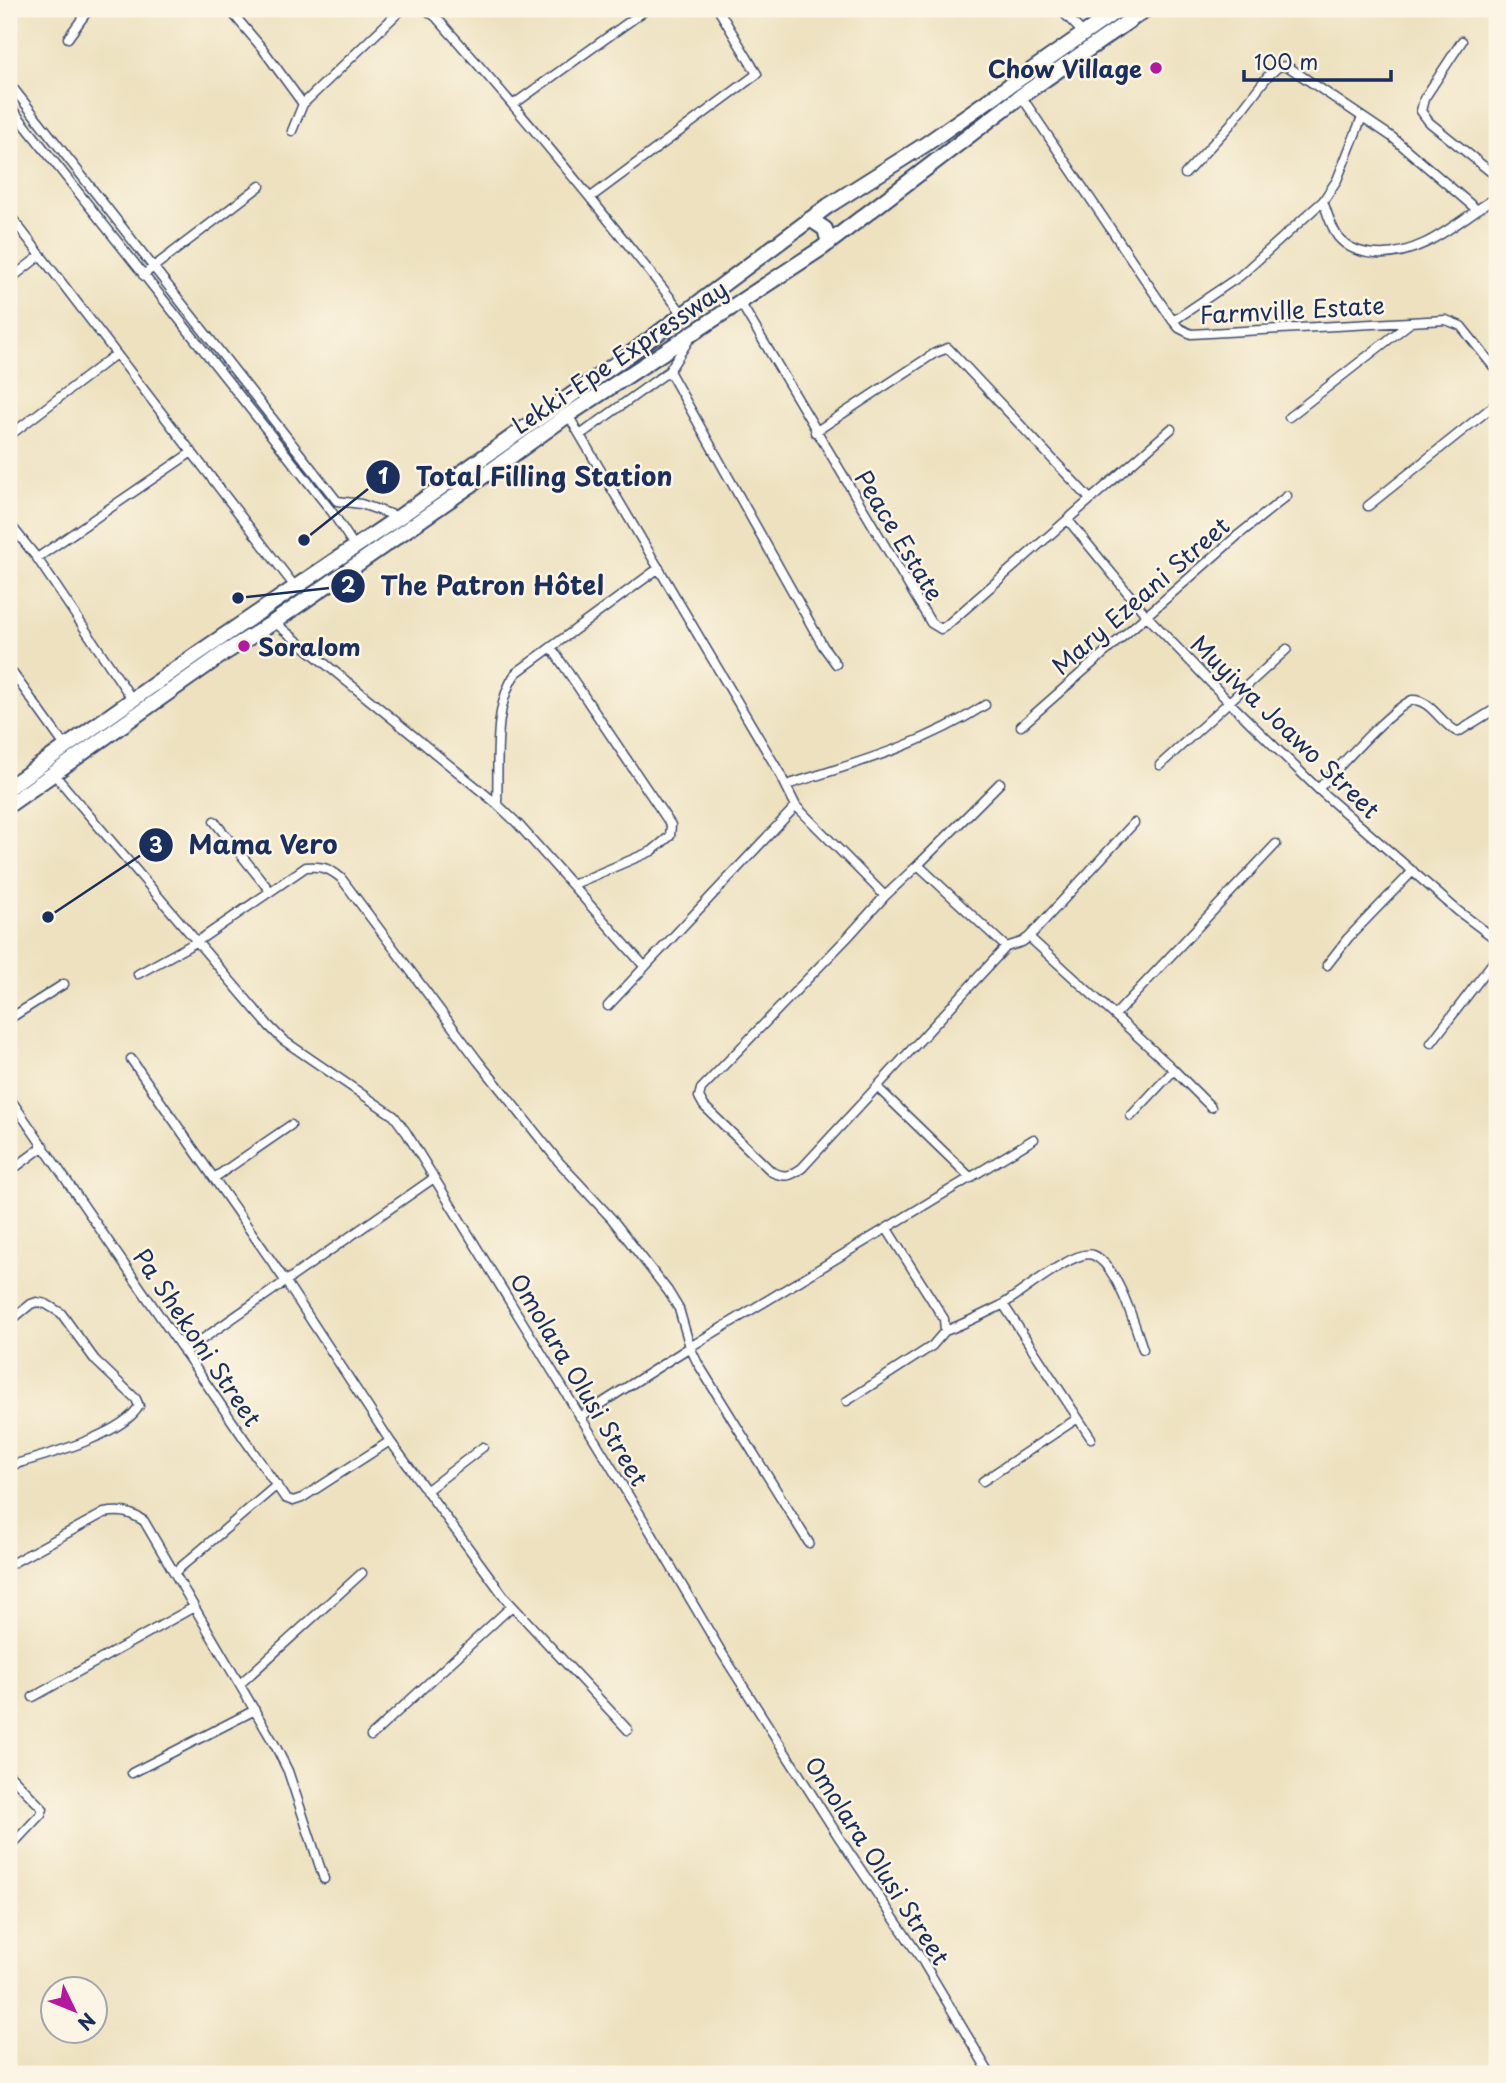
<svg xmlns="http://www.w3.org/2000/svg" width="1506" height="2083" viewBox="0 0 1506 2083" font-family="'Playpen Sans',sans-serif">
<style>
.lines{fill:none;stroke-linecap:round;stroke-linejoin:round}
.street-casing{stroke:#3a4a6d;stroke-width:11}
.highway-casing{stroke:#3a4a6d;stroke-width:18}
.street{stroke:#fff;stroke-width:8}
.highway{stroke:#fff;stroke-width:14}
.poi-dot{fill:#b5179e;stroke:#fcf5e5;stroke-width:2.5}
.labels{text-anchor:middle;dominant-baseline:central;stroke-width:5;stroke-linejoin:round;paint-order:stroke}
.poi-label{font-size:24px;font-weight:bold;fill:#1b2f5e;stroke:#fcf5e5;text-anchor:end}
.street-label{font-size:24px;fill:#1b2f5e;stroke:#fcf5e5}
.leader{fill:none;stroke:#1b2f5e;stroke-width:2.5}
.callout-dot{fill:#1b2f5e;stroke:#fcf5e5;stroke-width:2.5}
.mark-label{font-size:21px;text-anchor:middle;font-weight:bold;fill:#fff}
.callout-label{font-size:26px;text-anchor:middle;font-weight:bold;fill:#1b2f5e;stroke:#fcf5e5;stroke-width:5;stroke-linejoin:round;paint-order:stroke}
</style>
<rect width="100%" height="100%" fill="#fcf5e5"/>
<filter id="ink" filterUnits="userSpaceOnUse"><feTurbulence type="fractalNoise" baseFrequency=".0143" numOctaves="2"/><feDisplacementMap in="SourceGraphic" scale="14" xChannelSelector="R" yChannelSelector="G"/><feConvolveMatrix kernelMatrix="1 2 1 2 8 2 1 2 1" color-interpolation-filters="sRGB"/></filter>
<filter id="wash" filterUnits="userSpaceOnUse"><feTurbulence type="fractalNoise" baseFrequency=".00686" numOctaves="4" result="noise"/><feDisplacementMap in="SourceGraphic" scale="28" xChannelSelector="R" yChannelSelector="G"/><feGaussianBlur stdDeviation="1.57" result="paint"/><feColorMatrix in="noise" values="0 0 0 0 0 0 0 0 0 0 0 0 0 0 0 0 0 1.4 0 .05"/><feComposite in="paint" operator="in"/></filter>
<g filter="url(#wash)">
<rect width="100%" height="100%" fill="#ede1bf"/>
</g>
<g filter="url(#ink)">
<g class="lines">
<defs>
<path id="street" d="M229,9L262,48L303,104
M425,9L436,17C522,113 603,212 683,314
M1060,9L1083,33
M68,38L89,9
M1462,41L1424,99L1421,111L1429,122L1497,177
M9,83L337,501L361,504L399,517
M1021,96L1173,321L1179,328L1191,334L1446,320L1461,326L1497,371
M514,104L647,9
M9,105L332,512L355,547
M292,131L303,104L402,9
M1185,174L1230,125L1267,77L1278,67L1287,66L1392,137L1476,209
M591,197L757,74L718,9
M1323,201C1327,213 1331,227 1338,237C1348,249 1361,253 1376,254C1423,257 1459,219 1497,197
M9,214L296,588
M143,275L260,186
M9,280L41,255
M740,302L931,623L941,629L947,625L1171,429
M1173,321L1240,276L1323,201L1337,180L1362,117
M690,338L669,371L823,646L836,664
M568,415L779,772L796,806L885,896L918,865L1006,947L1022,942L1029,937L1169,1065L1211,1107
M1289,417L1410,323
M815,432L935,353L948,348L1090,499
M580,435L669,371
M9,436L116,354
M1368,506L1497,403
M1068,520L1146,615L1229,702L1318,789L1458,911L1497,940
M9,523L37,558L132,699
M37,558L192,452
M274,622L497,804L517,823L645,967
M551,647L671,825L670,836L652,851L572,885
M9,668L65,746
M1021,726L1237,536L1287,496
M1160,765L1287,649
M53,773L269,1026L283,1040L394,1116L406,1132L643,1519L722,1653L840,1839L922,1960L990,2074
M787,785C856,763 923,745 985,705
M1318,789C1342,765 1385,714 1412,700C1431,699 1441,725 1458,732L1497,708
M497,804C499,763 492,707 516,673L659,568
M214,821L270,891
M918,865L1000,783
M885,896L847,938L701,1089L699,1097L704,1106L772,1172C785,1178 791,1176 802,1168L1006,947
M1029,937L1134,823
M1327,965L1348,938L1413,871
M138,974L198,941L306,867C322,866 329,868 341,878L478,1061L559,1162L612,1219L668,1291L679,1309L690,1347L697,1362L809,1543
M608,1006L796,806
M1115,1015L1276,844
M9,1019L64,984
M1431,1043L1497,957
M131,1059L286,1282L390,1441L506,1599L628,1730
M877,1087L971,1178
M9,1097L285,1498L293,1501L302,1498L390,1441
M1131,1116L1174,1070
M9,1172L44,1146
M214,1178L291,1125
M1003,1304L1091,1438
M9,1322L31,1304L37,1302L46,1304L61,1313L95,1360L136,1399L139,1406C122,1436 42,1456 9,1466
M945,1331C964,1324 982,1315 1000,1306C1018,1296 1075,1248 1093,1255C1117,1264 1135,1326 1143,1349
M184,1352L434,1178
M847,1401L932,1346L945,1331L944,1319L887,1229
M580,1417L690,1347L1034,1139
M983,1481L1078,1418
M426,1491L483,1447
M9,1565L104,1513C121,1510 130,1512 144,1521L276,1747L288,1771L324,1879
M175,1572L277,1485
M241,1683L362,1573
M33,1697L194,1607
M371,1736L512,1606
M132,1773L255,1710
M9,1774L43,1809L41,1814L9,1848"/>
<path id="highway" d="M810,219L825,229L829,243
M9,787L197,654L399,517L638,348L828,206L926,144L1119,9
M9,805L223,654L274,622L471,485L568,415L822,248L1021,96L1146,9"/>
</defs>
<use href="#street" class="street-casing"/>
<use href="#highway" class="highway-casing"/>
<use href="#street" class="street"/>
<use href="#highway" class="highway"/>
</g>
</g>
<g class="poi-dot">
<circle cx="1156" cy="68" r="7"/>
<circle cx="244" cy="646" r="7"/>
</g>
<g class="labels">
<g class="poi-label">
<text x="1142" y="68">Chow Village</text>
<text x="258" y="646" text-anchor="start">Soralom</text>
</g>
<g class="street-label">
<text transform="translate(1292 309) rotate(-3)">Farmville Estate</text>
<text transform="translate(619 356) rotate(-34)">Lekki-Epe Expressway</text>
<text transform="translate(900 535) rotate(59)">Peace Estate</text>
<text transform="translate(1140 595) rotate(-41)">Mary Ezeani Street</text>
<text transform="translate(1286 726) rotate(44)">Muyiwa Joawo Street</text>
<text transform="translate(198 1337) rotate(56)">Pa Shekoni Street</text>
<text transform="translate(580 1379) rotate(59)">Omolara Olusi Street</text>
<text transform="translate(878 1860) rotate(57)">Omolara Olusi Street</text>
</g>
</g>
<path class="leader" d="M304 540L383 477M238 598L348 586M48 917L156 845"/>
<g class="callout-dot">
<circle cx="304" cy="540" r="7"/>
<circle cx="238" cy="598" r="7"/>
<circle cx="48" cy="917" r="7"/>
<circle cx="383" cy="477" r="18"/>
<circle cx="348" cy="586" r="18"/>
<circle cx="156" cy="845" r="18"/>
</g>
<g class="mark-label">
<text x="383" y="484">1</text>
<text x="348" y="593">2</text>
<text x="156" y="853">3</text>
</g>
<g class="callout-label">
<text x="544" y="486">Total Filling Station</text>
<text x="492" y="595">The Patron Hôtel</text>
<text x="263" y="854">Mama Vero</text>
</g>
<rect width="1506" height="2083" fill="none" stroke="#fcf5e5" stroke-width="35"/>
<g transform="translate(74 2010) rotate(133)"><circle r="33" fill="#fcf5e5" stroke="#a2a6af" stroke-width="2"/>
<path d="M0-5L12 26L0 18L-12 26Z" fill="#b5179e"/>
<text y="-10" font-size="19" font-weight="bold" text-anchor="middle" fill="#1b2f5e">N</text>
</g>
<path d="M1244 70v10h147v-10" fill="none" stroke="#1b2f5e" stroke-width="3.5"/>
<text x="1254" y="70" font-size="21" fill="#1b2f5e" stroke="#fcf5e5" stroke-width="5" paint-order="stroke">100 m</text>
</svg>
